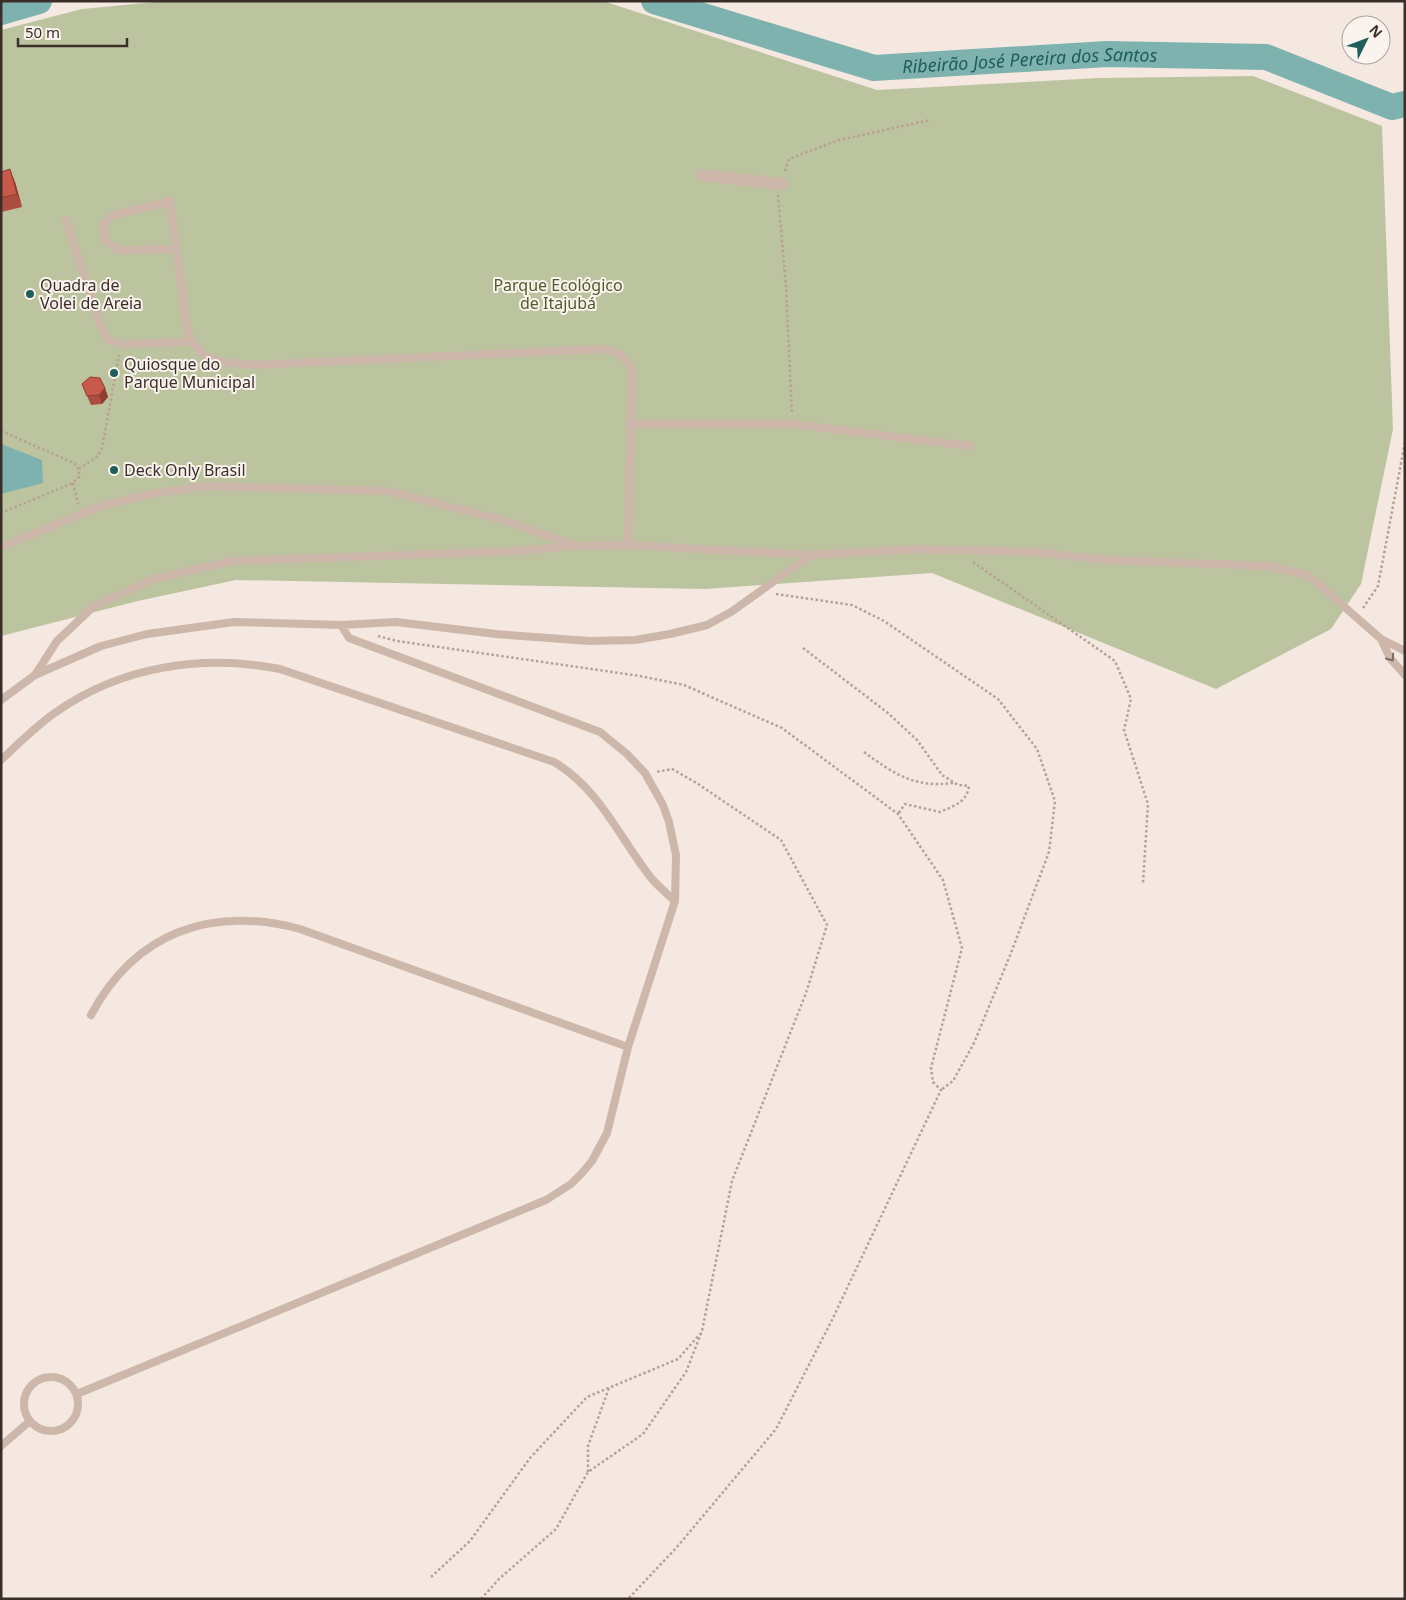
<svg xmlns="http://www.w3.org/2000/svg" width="1406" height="1600" viewBox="0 0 1406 1600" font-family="'Noto Sans',sans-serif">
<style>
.green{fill:#bcc49f}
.water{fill:#7eb2ae}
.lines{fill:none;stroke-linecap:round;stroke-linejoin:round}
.river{stroke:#7eb2ae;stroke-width:26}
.path{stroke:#b9a095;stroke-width:2.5;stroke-dasharray:2.5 2.5;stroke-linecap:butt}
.service{stroke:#cdb7ab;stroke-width:8}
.minor{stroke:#cdb7ab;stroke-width:12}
.wall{fill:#ad4d3f}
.shaded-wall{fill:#8d3e33}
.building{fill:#c95949;stroke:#8d3e33}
.oneway{stroke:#7d6c64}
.poi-dot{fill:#1e5e5b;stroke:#fbf3ed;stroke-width:2}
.labels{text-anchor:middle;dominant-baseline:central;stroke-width:4;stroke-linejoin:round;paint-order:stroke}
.poi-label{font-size:16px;fill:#3b2e2a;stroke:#fbf3ed;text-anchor:start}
.park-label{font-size:16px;fill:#4f5a2d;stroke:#fbf3ed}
.water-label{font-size:18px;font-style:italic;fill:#1e5e5b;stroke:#fbf3ed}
</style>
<rect width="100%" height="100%" fill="#f4e8e0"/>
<path class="green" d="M166,1H603L877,90L1099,78L1253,76L1382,126L1393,429L1361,584L1331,629L1216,689L932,573L705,589L236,580L138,601L1,636V30L82,9Z"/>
<path class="water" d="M1,444L42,460L43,483L1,494Z"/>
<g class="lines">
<g class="river">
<path id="s1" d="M654,1L874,68L1107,54L1266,57L1392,107L1405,104"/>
<path d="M1,12L39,1"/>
</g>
<path class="path" d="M785,171L789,159L839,140L930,120
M778,195L786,287L792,414
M1,431L74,463L79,469V477L73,483L1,513
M79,469L98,456L102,448L119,355
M73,483L78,504
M973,562L1115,661L1131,699L1124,730L1148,804L1143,883
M776,594L852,605L884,621L998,699L1037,749L1055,801L1049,852L1011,953L974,1043L953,1081L941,1090
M1363,608L1378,586L1405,442
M378,636L397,641L640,676L684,685L782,728L898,814L943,880L962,948L931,1068L933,1082L941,1090L832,1320L776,1429L677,1547L628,1599
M803,648L888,713L917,740L942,775L958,785L969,786C967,802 954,806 940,812L905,804L898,814
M864,752C894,774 914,788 953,783
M588,1472V1446L609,1388
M431,1577L470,1541L530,1458L587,1397L678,1359L700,1334
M481,1599L499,1579L556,1529L588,1472L643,1434L686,1372L702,1331L732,1181L806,993L827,925L781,840L698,784L672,769L656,772"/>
<path class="service" d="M66,220L100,324L108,340L121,344L191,342
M176,249L119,250L106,241L103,225L111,216L170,201L187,328C199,364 220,362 253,365L601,349C618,351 624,355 632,370L628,545
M630,424H793L970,446
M1,547L101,506L150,494L205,486L388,491L506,521L577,546L628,545L811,555
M1381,639L1390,658L1405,675
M35,675L57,641L93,607L153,579L233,561L519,551L573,546
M1,700L35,675L101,646L147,634L234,622L341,625L396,622L496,634L589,641L635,640L670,634L707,625L731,612L811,555L916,549L1036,552L1105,560L1267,566L1306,575L1315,581L1381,639L1405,651
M1,760C19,743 36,726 56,712C122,666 202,654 280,669L554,762C600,789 620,839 652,879C659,887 667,894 675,901
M91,1015C135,933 210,905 300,929L628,1047
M24 1404a27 27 0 1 1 54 0a27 27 0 1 1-54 0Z
M77,1394L546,1200L571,1184L582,1173L592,1161L607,1133L628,1047L675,901L676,855L669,822L663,805L645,773L627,754L600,732L349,638L341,625
M1,1446L30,1421"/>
<path class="minor" d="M702,175L782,184"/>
</g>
<path class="wall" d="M1,172L15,182L22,207L1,212Z
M82,384L105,388L108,397L102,404L91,405Z"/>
<path class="shaded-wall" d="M10,169L15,182L22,207L17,194Z
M105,388L108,397L102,404L99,395Z"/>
<path class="building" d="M10,169L17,194L1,198V172Z
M90,377L100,378L105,388L99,395L87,396L82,384Z"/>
<defs><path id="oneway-chevron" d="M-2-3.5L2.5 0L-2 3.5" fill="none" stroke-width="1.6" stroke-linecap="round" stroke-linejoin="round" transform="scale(1.25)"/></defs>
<use class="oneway" href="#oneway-chevron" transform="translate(1391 658) rotate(55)"/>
<g class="poi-dot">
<circle cx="30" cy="294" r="5"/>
<circle cx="114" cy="373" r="5"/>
<circle cx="114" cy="470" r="5"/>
</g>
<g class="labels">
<g class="poi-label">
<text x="40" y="285">Quadra de<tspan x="40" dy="18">Volei de Areia</tspan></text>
<text x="124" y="364">Quiosque do<tspan x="124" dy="18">Parque Municipal</tspan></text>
<text x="124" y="470">Deck Only Brasil</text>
</g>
<g class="park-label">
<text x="558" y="285">Parque Ecológico<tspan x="558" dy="18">de Itajubá</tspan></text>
</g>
<g class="water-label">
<text stroke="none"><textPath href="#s1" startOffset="386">Ribeirão José Pereira dos Santos</textPath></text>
</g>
</g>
<rect width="1406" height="1600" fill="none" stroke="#3b2e2a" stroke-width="5"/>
<g transform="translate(1366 40) rotate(48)"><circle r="24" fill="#fbf3ed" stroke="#aea49f"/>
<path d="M0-4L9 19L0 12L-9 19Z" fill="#1e5e5b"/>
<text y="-8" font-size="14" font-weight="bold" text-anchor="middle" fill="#3b2e2a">N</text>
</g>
<path d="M18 38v8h109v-8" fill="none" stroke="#3b2e2a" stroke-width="2.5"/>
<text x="25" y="38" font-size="15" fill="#3b2e2a" stroke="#fbf3ed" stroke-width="4" paint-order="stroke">50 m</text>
</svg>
